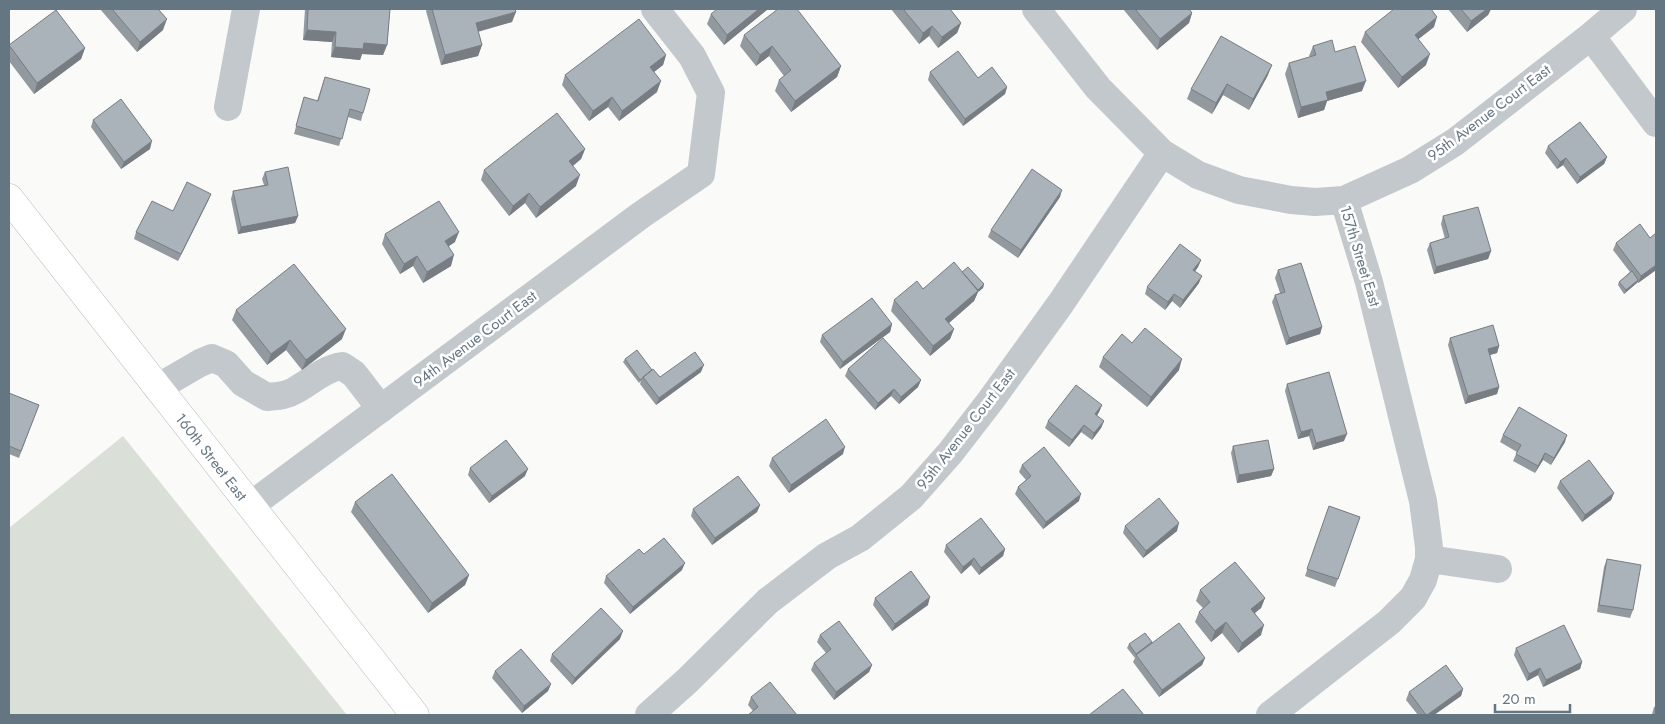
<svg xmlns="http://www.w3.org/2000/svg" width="1665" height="724" viewBox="0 0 1665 724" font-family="Jost,sans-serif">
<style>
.green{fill:#dadfd7}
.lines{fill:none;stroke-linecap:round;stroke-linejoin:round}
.major-casing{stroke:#b5babe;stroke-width:29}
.minor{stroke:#c3c8cc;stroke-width:28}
.major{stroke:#fff;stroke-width:28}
.wall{fill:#929a9f}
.shaded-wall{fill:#777d82}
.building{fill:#aab3b9;stroke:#777d82}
.labels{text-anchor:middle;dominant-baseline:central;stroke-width:5;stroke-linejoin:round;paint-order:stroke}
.street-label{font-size:15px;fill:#657683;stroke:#fff}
</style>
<rect width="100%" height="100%" fill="#fafaf8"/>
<path class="green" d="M123,436L347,715H9V528Z"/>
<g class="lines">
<defs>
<path id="major" d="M9,198L415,715"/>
</defs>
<use href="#major" class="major-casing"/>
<path class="minor" d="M1036,9L1098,88L1162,153L1198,175L1239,190L1291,200L1315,202L1344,200L1410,170L1455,142L1591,36L1623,9
M1591,36L1656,123
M228,107L246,9
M157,388L200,363L212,358L226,364L243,383L267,397C276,396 286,396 294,391C311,382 323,369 342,366L354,374L381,409
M250,506L641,215L701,174L711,93L692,56L655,9
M1429,559L1498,569
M649,715L687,681L768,601L827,556L860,538L911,497L950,453L991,400L1061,303L1162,153
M1270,715L1389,622L1413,598L1423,580L1429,559V547L1423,501L1369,282L1344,200"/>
<use href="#major" class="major"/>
</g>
<path class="wall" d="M100,9H158L163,30L137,52Z
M305,9H390L387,45L383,55L362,54L360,60L331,57L332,42L303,40Z
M427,9H515L512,22L478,32L482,45L478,56L441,65L426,11Z
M768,9L724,45L707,24L711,14Z
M891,9H950L961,23L957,33L938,48L929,36L919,44Z
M1123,9H1189L1192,13L1189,23L1157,50Z
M1448,9H1491L1488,15L1467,32Z
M1434,27L1418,39L1426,65L1398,88L1361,42L1365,32Z
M744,35L841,66L837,77L791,112L775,91L779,80L784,76L769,56L756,66L740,46Z
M9,45L85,48L81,59L34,94L9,61Z
M1313,46L1335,52L1362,91L1327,101L1324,110L1298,118L1285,74L1289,63L1310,57L1309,56Z
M666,55L663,65L654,72L657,92L619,121L608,107L589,121L562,85L565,75Z
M930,72L978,78L1007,87L1005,94L963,126L928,80Z
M1268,75L1249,110L1223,95L1212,114L1187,99L1191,89Z
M325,77L363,113L361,121L348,117L339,146L294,134L304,97L317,101Z
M93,120L150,149L121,169L91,127Z
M1548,146L1607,157L1604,164L1577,184L1563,165L1557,169L1545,153Z
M585,149L581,159L573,166L576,186L536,218L525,203L509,216L481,180L484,170Z
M265,172L298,216L295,223L238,234L231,199L233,191L264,185L262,179Z
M211,194L208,201L178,261L134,239L136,232L173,211Z
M1060,197L1018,258L988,237L991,230Z
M1443,216L1491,251L1488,259L1434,274L1427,250L1430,243L1445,239L1441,224Z
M385,234L455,242L449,246L451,266L423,283L413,266L400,274L382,244Z
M1616,243L1656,270L1638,283L1637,282L1624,294L1618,285L1619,282L1630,272L1613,250Z
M1201,260L1198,267L1195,271L1199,283L1180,308L1172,301L1165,310L1145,294L1147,287Z
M1278,270L1322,327L1320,334L1286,345L1272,302L1275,295L1280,293L1275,278Z
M962,272L984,284L983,288L978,292L974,301L949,323L954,329L950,339L930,356L891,311L894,300Z
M236,310L342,339L302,370L286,350L267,365L232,320Z
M892,324L890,332L840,369L820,342L822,335Z
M1450,338L1499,346L1497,353L1490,355L1499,387L1497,394L1465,404L1448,345Z
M1132,343L1179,370L1147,407L1099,367L1103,357Z
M625,359L652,370L660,377L701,372L656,405L640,384L641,381L639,383L623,362Z
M848,369L921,380L918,387L899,404L891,396L875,410L845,376Z
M1287,384L1344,441L1313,450L1309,436L1298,439L1285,391Z
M9,393L39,405L19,458L9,454Z
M1102,405L1099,412L1097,416L1104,421L1101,428L1092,440L1081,432L1069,447L1045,428L1048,421Z
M1503,435L1565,442L1551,465L1543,460L1535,473L1513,461L1517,452L1500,442Z
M1233,446L1274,469L1271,476L1237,483L1231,453Z
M843,454L789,493L769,466L772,458Z
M1022,465L1079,501L1043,529L1015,494L1018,487L1026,480L1019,472Z
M470,468L525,476L489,503L468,475Z
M1560,481L1614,493L1611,500L1582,522L1557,488Z
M355,502L469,575L465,585L428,613L351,512Z
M760,505L757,512L712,545L691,516L693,509Z
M1329,506L1360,517L1335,587L1305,576Z
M1125,526L1177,531L1143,558L1123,533Z
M946,545L1005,549L1003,556L979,575L971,565L961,574L944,552Z
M644,554L682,570L630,614L604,583L606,576Z
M1607,559L1633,610L1630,618L1597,612L1604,567Z
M1200,590L1265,598L1261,608L1255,613L1261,635L1238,653L1222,633L1211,642L1195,622L1199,612L1203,608L1196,601Z
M875,598L928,605L892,631L873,605Z
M820,635L872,665L869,672L834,700L811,670L814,663L826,653L817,642Z
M620,639L572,685L550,661L552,654Z
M1152,642L1205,658L1202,665L1159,697L1133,662L1135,658L1127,648L1129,644Z
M1516,648L1582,662L1580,669L1543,687L1538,675L1527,681L1514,655Z
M495,671L551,684L548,691L522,713L492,678Z
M1463,689L1461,696L1434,715H1418L1406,700L1409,692Z
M751,697L797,715L753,711L748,705Z
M1656,706V715H1652V714L1654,707Z"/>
<path class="shaded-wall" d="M759,9H768L724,45L727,35Z
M1487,9H1491L1488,15L1467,32L1471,21Z
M516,12L512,22L472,33L476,23Z
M1192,13L1189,23L1157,50L1160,39Z
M1437,17L1434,27L1411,45L1415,35Z
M167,19L163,30L137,52L140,42Z
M961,23L957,33L938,48L942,37Z
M932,26L929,36L919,44L923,33Z
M307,30L336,32L332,42L303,40Z
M364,43L387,45L383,55L362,54L360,60L331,57L335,47Z
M482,45L478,56L441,65L445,55Z
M772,46L769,56L756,66L760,55Z
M85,48L81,59L34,94L37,83Z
M1430,54L1426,65L1398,88L1402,77Z
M666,55L663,65L646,78L650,67Z
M1272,65L1268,75L1249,110L1253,99Z
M841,66L837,77L791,112L795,101Z
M661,81L657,92L619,121L622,111Z
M1366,81L1362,91L1327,101L1324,110L1298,118L1301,107L1326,92Z
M1227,84L1223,95L1212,114L1216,103Z
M1007,87L1005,94L963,126L965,119Z
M612,97L608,107L589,121L593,111Z
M152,141L150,149L121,169L124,162Z
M585,149L581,159L565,172L569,161Z
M1607,157L1604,164L1577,184L1580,177Z
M1566,158L1563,165L1557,169L1560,162Z
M580,175L576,186L536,218L540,207Z
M1062,190L1060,197L1018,258L1021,250Z
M529,193L525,203L509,216L513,206Z
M211,194L208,201L178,261L181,254Z
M298,216L295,223L238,234L241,227Z
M459,232L455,242L441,251L445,241Z
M1491,251L1488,259L1434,274L1436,267Z
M454,255L451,266L423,283L427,272Z
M417,256L413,266L400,274L404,264Z
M1201,260L1198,267L1191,277L1193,270Z
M1656,265V270L1638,283L1641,276Z
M1202,276L1199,283L1180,308L1183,300Z
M1638,280L1637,283L1624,294L1626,290Z
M984,284L983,288L978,292L974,301L942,329L945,319Z
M1174,294L1172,301L1165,310L1168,302Z
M892,324L890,332L840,369L843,362Z
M1322,327L1320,334L1286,345L1289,338Z
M346,329L342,339L302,370L306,360Z
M954,329L950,339L930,356L933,346Z
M290,340L286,350L267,365L271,354Z
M1499,346L1497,353L1486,356L1488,349Z
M1182,359L1179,370L1147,407L1151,397Z
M704,365L701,372L656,405L659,398Z
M921,380L918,387L899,404L901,397Z
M1499,387L1497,394L1465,404L1468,396Z
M894,389L891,396L875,410L878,403Z
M1102,405L1099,412L1092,421L1095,414Z
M1104,421L1101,428L1092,440L1094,433Z
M1084,425L1081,432L1069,447L1072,440Z
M1312,429L1309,436L1298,439L1301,432Z
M1347,434L1344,441L1313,450L1316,443Z
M1567,435L1565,442L1551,465L1554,458Z
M845,447L843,454L789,493L791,485Z
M1545,453L1543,460L1535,473L1538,466Z
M528,469L525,476L489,503L492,496Z
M1274,469L1271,476L1237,483L1239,475Z
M1614,493L1611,500L1582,522L1585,515Z
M1081,494L1079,501L1043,529L1046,522Z
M760,505L757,512L712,545L715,538Z
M1179,523L1177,531L1143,558L1146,551Z
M1005,549L1003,556L979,575L981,568Z
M974,558L971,565L961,574L963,567Z
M685,563L682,570L630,614L633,607Z
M469,575L465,585L428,613L432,603Z
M930,597L928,605L892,631L895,624Z
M1265,598L1261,608L1247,619L1251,609Z
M1226,622L1222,633L1211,642L1215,631Z
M1264,625L1261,635L1238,653L1242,643Z
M623,631L620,639L572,685L575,678Z
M1205,658L1202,665L1159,697L1162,690Z
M1582,662L1580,669L1543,687L1546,680Z
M872,665L869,672L834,700L836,692Z
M1540,668L1538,675L1527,681L1529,674Z
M551,684L548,691L522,713L524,706Z
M1463,689L1461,696L1434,715H1427Z"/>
<path class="building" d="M112,9H158L167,19L140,42Z
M308,9H390L387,45L364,43L363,49L335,47L336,32L307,30Z
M432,9H515L516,12L476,23L482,45L445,55Z
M717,9H759L727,35L711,14Z
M778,9H797L841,66L795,101L779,80L791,70L772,46L760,55L744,35Z
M903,9H950L961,23L942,37L932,26L923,33Z
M1135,9H1189L1192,13L1160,39Z
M1394,9H1431L1437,17L1415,35L1430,54L1402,77L1365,32Z
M1461,9H1487L1471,21Z
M56,10L85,48L37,83L9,45Z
M639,19L666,55L650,67L661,81L622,111L612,97L593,111L565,75Z
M1221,36L1272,65L1253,99L1227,84L1216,103L1191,89Z
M1332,40L1335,52L1355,46L1366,81L1326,92L1328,100L1301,107L1289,63L1316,55L1313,46Z
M958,51L978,78L992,67L1007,87L965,119L930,72Z
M325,77L370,89L363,113L350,109L342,139L296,126L304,97L318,101Z
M121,99L152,141L124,162L93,120Z
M557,113L585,149L569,161L580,175L540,207L529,193L513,206L484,170Z
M1580,122L1607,157L1580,177L1566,158L1560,162L1548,146Z
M288,167L298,216L241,227L233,191L268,185L265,172Z
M1032,169L1062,190L1021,250L991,230Z
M187,182L211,194L181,254L136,232L152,201L173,211Z
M439,201L459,232L445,241L454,255L427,272L417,256L404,264L385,234Z
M1478,207L1491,251L1436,267L1430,243L1449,237L1443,216Z
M1640,224L1650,238L1656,233V265L1641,276L1616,243Z
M1180,244L1201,260L1193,270L1202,276L1183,300L1174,294L1168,302L1147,287Z
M954,262L978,291L945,319L954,329L933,346L894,300L917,281L923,289Z
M1301,263L1322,327L1289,338L1275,295L1285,292L1278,270Z
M294,264L346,329L306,360L290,340L271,354L236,310Z
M968,267L984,284L978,290L962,272Z
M1632,271L1638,280L1626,290L1619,282Z
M872,298L892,324L843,362L822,335Z
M1493,325L1499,346L1488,349L1499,387L1468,396L1450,338Z
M1145,328L1182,359L1151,397L1103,357L1122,334L1132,343Z
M883,338L921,380L901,397L894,389L878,403L848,369Z
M637,350L652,370L640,380L625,359Z
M695,352L704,365L659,398L643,377L653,369L660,377Z
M1329,372L1347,434L1316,443L1312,429L1301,432L1287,384Z
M1076,385L1102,405L1095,414L1104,421L1094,433L1084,425L1072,440L1048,421Z
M9,393L39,405L21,451L9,446Z
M1519,407L1567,435L1554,458L1545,453L1538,466L1516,454L1521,445L1503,435Z
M826,419L845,447L791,485L772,458Z
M506,440L528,469L492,496L470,468Z
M1268,440L1274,469L1239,475L1233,446Z
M1044,447L1081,494L1046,522L1018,487L1031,476L1022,465Z
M1589,460L1614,493L1585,515L1560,481Z
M392,474L469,575L432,603L355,502Z
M738,476L760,505L715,538L693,509Z
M1159,498L1179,523L1146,551L1125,526Z
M1329,506L1360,517L1338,579L1307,569Z
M981,518L1005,549L981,568L974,558L963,567L946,545Z
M664,538L685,563L633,607L606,576L639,549L644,554Z
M1607,559L1641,565L1633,610L1599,605Z
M1235,562L1265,598L1251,609L1264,625L1242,643L1226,622L1215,631L1199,612L1210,602L1200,590Z
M911,571L930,597L895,624L875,598Z
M601,608L623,631L575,678L552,654Z
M839,621L872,665L836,692L814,663L831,649L820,635Z
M1179,623L1205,658L1162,690L1136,655Z
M1564,625L1582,662L1546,680L1540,668L1529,674L1516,648Z
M1145,633L1152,642L1136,654L1129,644Z
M521,649L551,684L524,706L495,671Z
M1446,665L1463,689L1427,715H1426L1409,692Z
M770,682L797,715H748L758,707L751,697Z
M1123,689L1144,715H1089Z"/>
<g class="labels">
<g class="street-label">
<text transform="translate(1489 113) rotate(-37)">95th Avenue Court East</text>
<text transform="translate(1360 256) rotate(73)">157th Street East</text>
<text transform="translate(475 339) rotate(-37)">94th Avenue Court East</text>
<text transform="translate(966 429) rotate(-52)">95th Avenue Court East</text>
<text transform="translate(211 457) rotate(52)">160th Street East</text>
</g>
</g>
<rect width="1665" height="724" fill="none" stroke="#657683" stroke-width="20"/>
<path d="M1495 704v8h75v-8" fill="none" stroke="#657683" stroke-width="2.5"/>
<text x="1502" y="704" font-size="15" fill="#657683" stroke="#ffffff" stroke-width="4" paint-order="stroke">20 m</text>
</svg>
